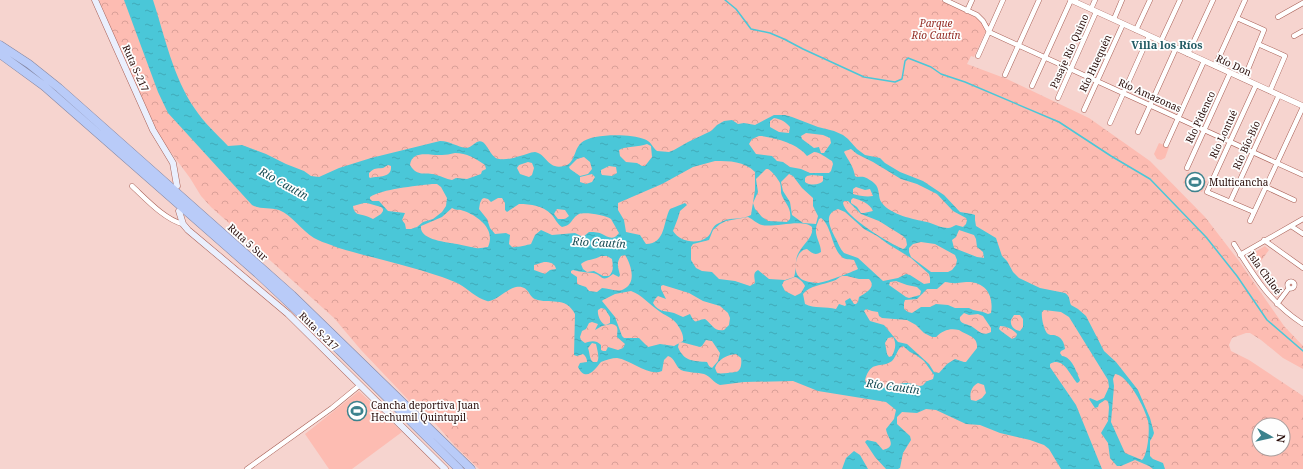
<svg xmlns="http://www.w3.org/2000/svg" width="1303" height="469" viewBox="0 0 1303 469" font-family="'Noto Serif',serif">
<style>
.green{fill:#fdbcb2}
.forest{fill:url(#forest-crowns);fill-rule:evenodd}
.water{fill:url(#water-ripples);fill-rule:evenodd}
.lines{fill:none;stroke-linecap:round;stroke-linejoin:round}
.stream{stroke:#4ac7d8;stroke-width:1.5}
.minor-casing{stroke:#a96157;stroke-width:5.5}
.tertiary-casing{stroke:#a96157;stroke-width:6}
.secondary-casing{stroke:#a96157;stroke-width:7}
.motorway-casing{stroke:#8688a4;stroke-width:9}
.minor{stroke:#fff;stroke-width:4.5}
.tertiary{stroke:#fff;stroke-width:5.5}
.secondary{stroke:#eaeffd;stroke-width:6}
.motorway{stroke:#b9cbf8;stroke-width:8}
.labels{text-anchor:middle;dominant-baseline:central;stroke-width:3.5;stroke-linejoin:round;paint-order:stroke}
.park-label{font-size:10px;font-style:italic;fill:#932b23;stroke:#fefefe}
.street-label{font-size:10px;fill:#280c09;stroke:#fefefe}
.poi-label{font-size:10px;fill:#280c09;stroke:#fefefe;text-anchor:start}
.neighbourhood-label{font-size:11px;font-weight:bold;fill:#225b64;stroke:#fefefe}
.water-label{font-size:11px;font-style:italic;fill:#154b53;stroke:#fefefe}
</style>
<defs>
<pattern id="forest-crowns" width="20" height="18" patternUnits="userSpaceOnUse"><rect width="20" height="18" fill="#fdbcb2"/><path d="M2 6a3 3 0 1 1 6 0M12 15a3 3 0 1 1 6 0" fill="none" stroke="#d9a098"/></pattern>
<pattern id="water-ripples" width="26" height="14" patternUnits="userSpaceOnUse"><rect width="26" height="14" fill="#4ac7d8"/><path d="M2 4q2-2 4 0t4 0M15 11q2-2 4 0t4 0" fill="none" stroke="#41aab8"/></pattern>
</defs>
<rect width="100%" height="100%" fill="#f6d4cf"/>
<path class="green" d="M1159,143L1169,147L1165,158L1161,160L1157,159L1154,154Z
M1188,172L1207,181L1202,192L1183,183Z
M359,391L402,432L352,469H329L305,434Z"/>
<path class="forest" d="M99,0H940L989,24L974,57L971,56L967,64L1007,79L1089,118L1150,161L1205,217L1239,261L1284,326L1303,346V369L1283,358L1261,340L1250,333H1246L1232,338L1229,345L1231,351L1249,360L1303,396V469H479L456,447L433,421L417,409L361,350L334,318L211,207L201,196L190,178L161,139L125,60ZM1259,425H1283V449H1259Z
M1265,246L1269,250L1255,269L1248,256Z"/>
<path class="water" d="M124,0H153C165,37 173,77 195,109C204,123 217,134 228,146L242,145L266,154L286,164L304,171L311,176L319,177L339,168L371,158L440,141C451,141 456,147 467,148C471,147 473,144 477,142C487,137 489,158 499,159C506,160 514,158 520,156C525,155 530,152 535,152C547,154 547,170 564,166C575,164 574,149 581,143C592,133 631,134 644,139C651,141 652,147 657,151L669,152L674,150L688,142L711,131L717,125L724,121L732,120L738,124L744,123L755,125L774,115H785L792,117L818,127L834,131L843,135L848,139L857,149L865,155L880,158L885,163L900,172L923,181L944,195L960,212L972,214L975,215V220L976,226L996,238L1002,256L1007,261L1013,272L1019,278L1040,288L1065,293C1070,296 1069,300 1071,305L1078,309L1086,316L1104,351L1116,362L1138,390L1150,418L1154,433L1153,436L1150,441V456L1153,459L1163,463L1165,469H1153L1149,466L1135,460L1121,466H1117L1110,458L1108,443L1101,433L1108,421L1109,407L1108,401L1105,400L1099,404L1098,407L1095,408L1089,399L1090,398L1097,401L1104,398L1109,387L1108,380L1069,317L1061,312L1044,310L1042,312C1041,317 1044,331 1048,334C1049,335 1052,335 1054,335C1062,337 1064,342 1065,349L1061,351L1060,353L1062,356C1072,357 1076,371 1080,380L1079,382L1077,383C1070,375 1063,356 1050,364V367L1076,405L1102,469H1061L1049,449L1044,445L1030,440L1000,433L980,425L966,424L936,410L926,409L917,413L902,412L897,417V424L910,436L911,440L903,453L900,468L898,469H886L875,457L865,442L867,440L876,442L883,450C898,446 887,438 886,429L894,419L896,410L886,402L880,401L818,391L793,381L744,382L720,385C714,383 710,376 704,374C697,372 688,373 681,370C675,366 675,358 668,356L664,360L662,371C649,377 631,360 617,358C612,358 606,360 601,362C595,369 586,383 578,367L580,363L587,362C587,359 586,356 583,354L577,356L574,355L575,314C565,295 550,305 535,299C528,296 529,285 516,287C508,288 494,303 487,301C476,298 468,289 459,284C454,281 447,279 442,277C415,268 387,261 360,254C351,251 340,249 331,245C326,243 319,241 314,238C301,230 293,216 279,210C270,207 261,210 252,205L168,113L158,92ZM774,118C781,119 786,122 790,127L789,133L779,132L770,127V121ZM806,133L823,135L830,138L831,143L824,153H821L819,147L814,148L802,139L801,136ZM759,136C770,136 794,143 802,151C804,152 805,154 807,156L814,152C820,152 826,158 832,161L833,164L831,171L829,173H810L801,169L790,167L783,162L777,161L772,156L756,154L749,144L752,139ZM647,144L651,146L652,157L645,166H642L637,163L626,162L620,156L619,150C625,146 639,147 647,144ZM851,149L857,154L873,162L901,179L917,184L937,194L953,211L966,218L967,220L966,224L963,227L956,225C953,226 951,228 948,228C941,228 934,224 927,222C913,219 891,215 882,203C877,197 881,189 874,183C872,181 867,178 864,177C860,176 858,178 855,176C853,165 849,162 844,152L845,151ZM455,153C467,153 475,158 485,165L486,169L482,171L481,174L467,179L456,178L452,180C446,179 441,176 436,175C425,171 418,178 410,165C412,149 431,156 442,155C446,155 450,154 455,153ZM584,157L590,162L592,169L588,174L580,176L570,169L569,167L577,159ZM715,161C730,161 744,161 755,172V190L751,215C742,220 732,217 723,221C720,223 715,224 713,228C711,231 710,236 706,238C696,245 679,241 673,231L678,218L680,211L687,205L685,203L670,209C663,221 666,244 646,244L640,235L626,232L624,220L618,210V203L662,184L693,167ZM528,162L532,163L534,168L532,175L529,177L520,174L517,168L519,165ZM388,165L391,166C392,178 380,176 370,178L369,177V173C376,167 375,169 383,168ZM609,166L616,167L617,173L612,176L602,175L601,173V170ZM766,169H768C772,171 778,179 780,183C781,186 781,189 781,193C784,203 792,207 790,219L787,222L768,221L762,217L755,209L753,203L758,192L756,179ZM592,174L595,177L592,182L586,184L580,182V177ZM789,174L793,176L802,188L813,198V206L818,216L816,224L803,223L792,215L790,202L783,191L781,182ZM812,175L823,176V181C820,185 810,186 805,182V178L807,176ZM432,184H437L441,187L447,198L446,206L442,212L433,219L423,222L417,227L411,229H406L405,224L402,220L405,213L388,211L379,201H372L370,199V197C382,189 415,186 432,184ZM856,187L865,190L870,189L873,196C867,197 860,196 853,194V189ZM484,198L488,199L491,202L498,198H502L505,203V210L507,212L519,204C531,204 543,206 551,214C555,218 557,224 562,227C573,225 571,218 579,214C586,212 605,215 611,219C612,221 618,231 619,233C613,241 608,237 602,234C598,232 592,232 589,232L583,237L575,233L552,235L541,230L535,235L531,244C527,245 515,248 512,247L509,244L510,235L506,233L495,234L490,228L487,219L479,209L480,203L482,199ZM853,198C860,200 870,203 873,211L864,213H861L857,207L851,203V200ZM844,201H848L861,214L879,221L903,236L906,239L907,245L905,248L903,249C890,244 844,216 843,203ZM364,203H367L381,207L383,209V211L381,214L373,219C371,218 369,217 366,216C359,214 354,215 353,206ZM452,208C458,211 459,209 464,211C478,216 496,229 488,247C484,247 480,249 476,248C469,247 463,245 457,244C447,242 419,240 421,226L442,217ZM557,209L565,210L569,216L565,219H558L554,214L555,212ZM838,209L845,212L864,229L877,236L888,244L911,258L929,274L930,278V283L924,284L910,275L906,274L898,278L883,281L858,258L844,253C840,249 838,243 836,239C831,229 822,214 838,209ZM748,217C753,219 757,224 762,225C773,228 803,218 812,227C814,237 803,244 799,252C794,260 797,269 794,277L785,280L769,279L758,270C752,273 755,278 755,283L750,286L735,281L719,279L712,272L702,271L696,268L691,260V247L693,244L709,240L713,230L720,224L726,221ZM821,218C832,226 831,247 842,257C845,260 850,259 854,260L858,269C852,272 822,284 816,283C810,282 804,282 799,277C792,270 796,250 807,249C812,253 815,256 821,252C821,244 815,237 816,229C816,226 818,222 819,219ZM959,230L974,235L976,239L977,247L983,252L984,258L977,257L954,248L952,240L956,237ZM921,242L935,244L955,255L957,260L956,265L952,270L948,272H931L911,257L909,252V248L913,244ZM625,255C631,264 637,283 624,289C618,293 609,288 602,288L597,292L589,291L586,287L577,284V277L571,273V271L573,270C580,272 586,272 593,273C602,274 601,284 613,274L619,277L620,275C618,267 616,263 621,256ZM601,256H607L612,259C613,266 614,271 609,276H603L594,271L587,272L583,269L581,264C586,259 595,260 601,256ZM544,262C550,262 555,263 556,269L550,270L545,274L534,270V265ZM842,276H847L859,279H869C877,287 866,293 859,297L858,302L856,304H854L850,298L845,301L846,305L845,306L839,304L836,309C826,306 814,309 805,304L803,294C810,285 823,285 833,281C837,280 839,277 842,276ZM795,277C799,278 804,283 805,286L801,293L795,296L785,291L782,285L784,281ZM896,281L907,285L917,287L921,291L920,295L909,298L906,297L889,285L890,282ZM945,282C949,282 953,284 957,283C960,283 963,282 966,282C986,281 994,296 991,313L988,314L983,312L973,310L969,308H955L948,305L936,304L930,307H921L912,313L908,312L904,309V303L905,300L917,299L927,289H937ZM663,285L689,293L703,301L720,306L728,313L730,318L729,325L724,330C714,332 712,324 705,319C695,320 696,326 690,314L683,317C680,316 677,314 674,313C665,311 658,312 653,303L655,299L658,296L666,299L661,289V286ZM631,291C642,295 649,304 659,311C664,315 673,318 677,324C680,329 684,334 683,341L674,346L660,344L648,347L639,338H624L622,336L615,317L602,301L603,300L615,294ZM601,308L605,309L610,317V323L606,325C601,324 597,315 598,310ZM866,309L872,311L878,312L879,316L882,318L907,320L916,325L924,333L932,337H936C943,330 950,328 959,330C968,336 978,336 977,348L966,362H964L955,359L947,364L939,373L934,372L929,364L907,344L898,342L884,325L870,321L864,311ZM964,313L969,315L978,314L983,316L991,328V332C982,337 978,330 971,326C965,323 959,324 960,317ZM1014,315H1020L1023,319V327L1020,331C1014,330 1010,326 1011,320ZM592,322L598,324L595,330L602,326L611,324C620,325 617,331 617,337L625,344L623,348L618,350L608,347L606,351H603L601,350V345C596,340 591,341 585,343L581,340L580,337L582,331L586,329L589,323ZM1000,326C1006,326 1013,329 1017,334L1016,337L1012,339L1001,331L999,329ZM893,337C897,344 895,350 892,356L889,357L887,354L885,343L888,338ZM706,340L712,341L720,353L718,361L712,368L709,366L707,362C694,361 684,362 678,347L679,343L681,342L700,347L702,346ZM592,343L596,344C597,349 600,358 597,362H593C589,359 590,353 588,348ZM903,346L910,352L916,355L924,361L934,375L933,379C933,379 928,381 927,381C924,383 924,386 920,386C916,386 912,383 907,383C896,382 870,397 865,380C871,359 881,369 892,361C897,356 897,348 903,346ZM736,354L741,358C742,363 741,372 735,372C732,373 730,372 728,373C724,373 721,374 717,373L715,368C718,359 727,355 736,354ZM1115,374C1128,375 1145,408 1148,421C1150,429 1148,454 1142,460L1125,453L1111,422L1114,386L1113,379ZM978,383L984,385L986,393L982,398L976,401L971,400C969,393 972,386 978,383Z
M854,451L860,455L868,469H842L846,458Z"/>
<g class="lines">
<path class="stream" d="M725,0L736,9L751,29L770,33L784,39L803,49L864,77L895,82L902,79L905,61L908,58L931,67L941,74L965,82L1059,122L1111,156L1150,179L1206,237L1237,276L1267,320L1303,351"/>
<defs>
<path id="minor" d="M945,0L977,15L983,21L989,32L1303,175
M1091,9L1095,0
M967,11L972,0
M1278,17L1303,3
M1237,18L1264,30L1244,79
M1114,19L1122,0
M1136,30L1150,0
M1294,36L1303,31
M1161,41L1180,0
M1258,44L1285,56L1270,91
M1188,54L1213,0
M978,56L1003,0
M1215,66L1245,0
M1005,75L1039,0
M1032,86L1071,0
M1058,98L1096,12
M1084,110L1123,24
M1110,123L1149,36
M1138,132L1176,48
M1166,145L1204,61
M1187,168L1230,73
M132,186C145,198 165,220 183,224
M1266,187L1294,200
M1230,202L1279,95
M1254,212L1207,192L1256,85
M1250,221L1303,107
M1291,226L1303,234
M1264,240L1303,268
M1234,244C1254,276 1270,303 1303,324
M1240,255L1303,219
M1287.5 285a3.5 3.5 0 1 1 7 0a3.5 3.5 0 1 1-7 0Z
M1277,304L1289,288
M247,469L332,408L360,385"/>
<path id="tertiary" d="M1071,0L1303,106"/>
<path id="secondary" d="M95,0L153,130L173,163L177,186
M179,211L183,224L188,230L288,314L445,469"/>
<path id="motorway" d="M0,45L29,64L59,88L292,295L471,469
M0,54L44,86L257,273L339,350L459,469"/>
</defs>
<use href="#minor" class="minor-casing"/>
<use href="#tertiary" class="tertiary-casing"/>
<use href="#secondary" class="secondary-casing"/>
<use href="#motorway" class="motorway-casing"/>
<use href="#minor" class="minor"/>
<use href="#tertiary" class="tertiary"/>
<use href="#secondary" class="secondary"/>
<use href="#motorway" class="motorway"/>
</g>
<defs>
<symbol id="stadium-ring" viewBox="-11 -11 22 22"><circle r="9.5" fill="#fefefe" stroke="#3c828d" stroke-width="1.5"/><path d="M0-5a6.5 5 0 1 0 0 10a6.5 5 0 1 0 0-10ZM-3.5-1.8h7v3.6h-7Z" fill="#3c828d"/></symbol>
</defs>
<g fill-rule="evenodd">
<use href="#stadium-ring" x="1184" y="171" width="22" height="22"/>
<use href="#stadium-ring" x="346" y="400" width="22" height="22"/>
</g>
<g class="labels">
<g class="park-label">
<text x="936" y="23">Parque<tspan x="936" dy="12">Río Cautín</tspan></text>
</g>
<g class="street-label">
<text transform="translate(1069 51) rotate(-66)">Pasaje Río Quino</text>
<text transform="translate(1095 63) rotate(-65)">Río Huequén</text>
<text transform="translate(1234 65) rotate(25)">Río Don</text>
<text transform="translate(136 68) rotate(66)">Ruta S-217</text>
<text transform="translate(1150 95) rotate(24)">Río Amazonas</text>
<text transform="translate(1200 117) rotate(-65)">Río Pidenco</text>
<text transform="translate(1223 134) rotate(-65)">Río Lontué</text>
<text transform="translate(1246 145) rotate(-66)">Río Bío-Bío</text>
<text transform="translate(248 242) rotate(42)">Ruta 5 Sur</text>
<text transform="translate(1265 273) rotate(54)">Isla Chiloé</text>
<text transform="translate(319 331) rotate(44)">Ruta S-217</text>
</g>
<g class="poi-label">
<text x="1209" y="182">Multicancha</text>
<text x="371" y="405">Cancha deportiva Juan<tspan x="371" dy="12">Hechumil Quintupil</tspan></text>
</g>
<g class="neighbourhood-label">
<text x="1167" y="44">Villa los Ríos</text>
</g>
<g class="water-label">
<text transform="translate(284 183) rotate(29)">Río Cautín</text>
<text transform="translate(599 242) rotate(3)">Río Cautín</text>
<text transform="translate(893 386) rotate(8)">Río Cautín</text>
</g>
</g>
<g transform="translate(1271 437) rotate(98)"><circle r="19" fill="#fefefe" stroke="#a89d9c"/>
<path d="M0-3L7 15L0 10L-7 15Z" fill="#3c828d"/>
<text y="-6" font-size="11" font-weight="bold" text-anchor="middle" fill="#280c09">N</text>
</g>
</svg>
